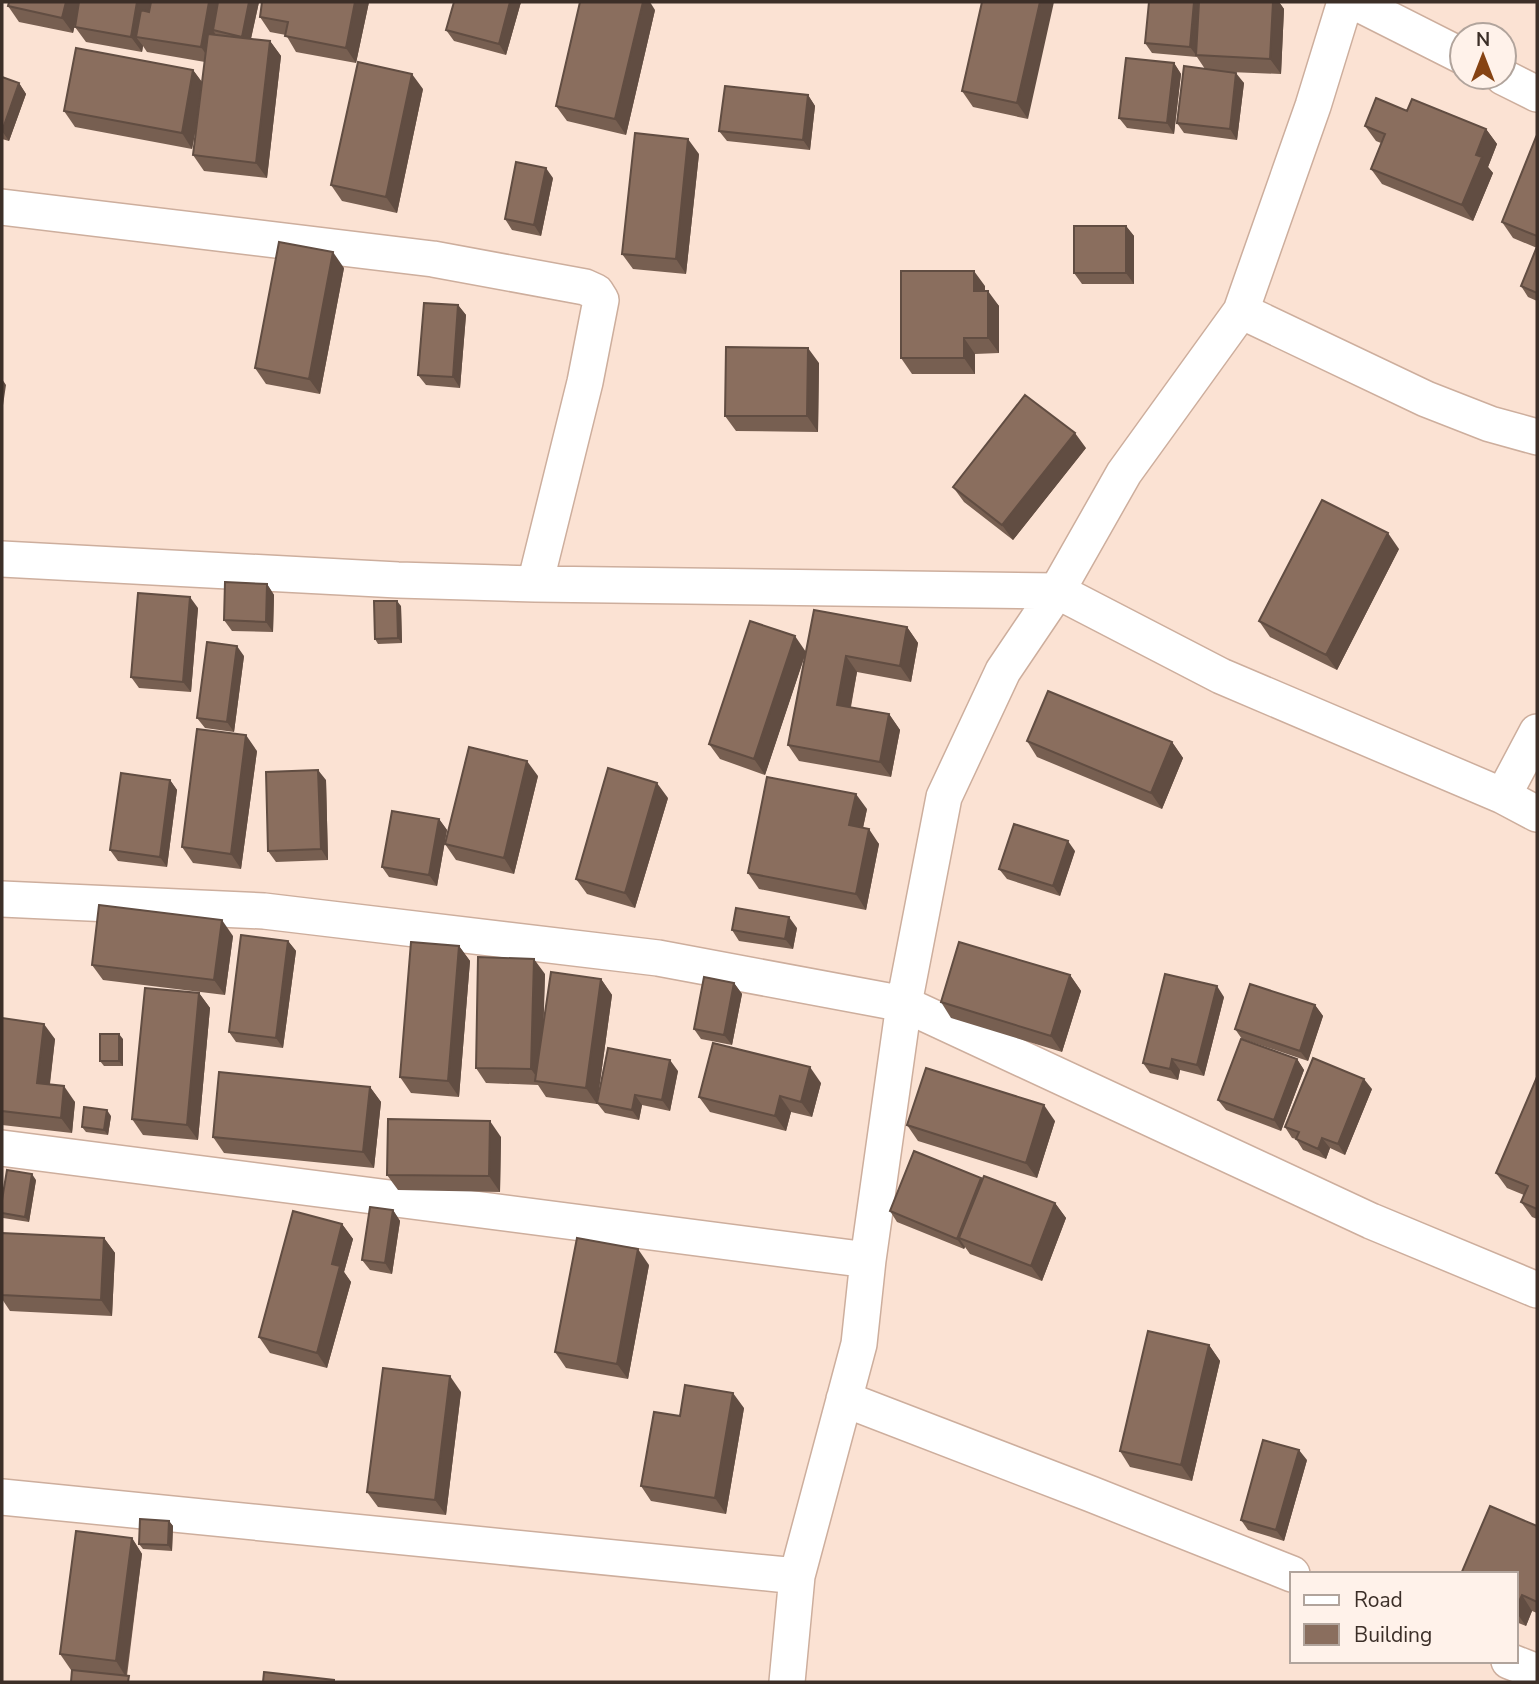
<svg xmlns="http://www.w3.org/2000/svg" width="1539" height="1684" viewBox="0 0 1539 1684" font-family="'Nunito Sans',sans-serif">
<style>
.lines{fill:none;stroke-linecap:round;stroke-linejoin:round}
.street-casing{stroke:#cdae9d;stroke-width:38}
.street{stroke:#fff;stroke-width:35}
.wall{fill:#775f51}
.shaded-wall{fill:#614d42}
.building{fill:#8a6e5e;stroke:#614d42;stroke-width:2}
</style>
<rect width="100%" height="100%" fill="#fbe2d3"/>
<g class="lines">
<defs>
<path id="street" d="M1355,2L1462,56
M1503,77L1537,94
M2,207L433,259L585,287L596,292L601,300L585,382L535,584
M1241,311L1426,399L1490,424L1537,437
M2,559L398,580L535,584L1057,591L1221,676L1503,796L1537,814
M1503,796L1537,732
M2,899L264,911L658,958L904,1004L1371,1221L1537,1290
M2,1148L868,1260
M844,1399L1091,1494L1292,1574
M2,1497L797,1576
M1509,1661L1537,1672
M787,1682L797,1576L859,1344L868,1260L904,1004L944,797L1003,671L1057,591L1124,473L1241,311L1313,106L1345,2"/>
</defs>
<use href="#street" class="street-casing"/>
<use href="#street" class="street"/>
</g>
<path class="wall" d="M151,2H259L251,39L270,41L281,56L267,178L204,171L193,155L197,123L192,149L75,127L64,111L193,70L202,82L205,62L147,52L143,46L142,52L86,42L75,27V24L73,33L19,22L8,6Z
M262,2H369L356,63L296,52L286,35L270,32L260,17Z
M454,2H521L506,55L454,41L446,30Z
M982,2L1028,119L973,107L962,91Z
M1149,2H1279L1284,9L1281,74L1230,72L1244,83L1237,140L1184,133L1177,123L1205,69L1197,57L1152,53L1145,43Z
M655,10L626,135L567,121L556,106Z
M1174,63L1181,74L1174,134L1127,128L1119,118Z
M2,77L19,83L26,94L9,141L2,139Z
M423,89L397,213L342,201L331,185Z
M808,95L815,106L810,150L727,141L719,131Z
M1407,111L1486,129L1497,144L1488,167L1493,173L1473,221L1382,184L1371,169L1381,143L1376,141L1365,126Z
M1537,138V248L1513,238L1502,222Z
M699,154L686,274L633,269L622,254Z
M553,178L541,236L512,230L505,219Z
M1126,226L1134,236V284H1082L1074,273Z
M1537,250V301L1528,297L1521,286Z
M344,268L320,394L266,384L255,368Z
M985,286V291L999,306V353L975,354V374H912L901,358Z
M458,305L466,315L460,388L426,385L418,375Z
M819,363L818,432L736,431L725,416Z
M1086,448L1013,540L964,502L953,487Z
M1399,549L1337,670L1270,637L1259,621Z
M267,584L274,595L273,632L232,631L224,620Z
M401,606L402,643L378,644L375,639Z
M198,608L191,692L139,688L131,677Z
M907,627L918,643L911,682L857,672L851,707L889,714L900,730L891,777L799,761L788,745L805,655L765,775L720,759L709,744L806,651Z
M244,656L234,732L205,728L197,718Z
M1027,741L1172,742L1183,758L1162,809L1037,757Z
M257,751L241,869L193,863L182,847Z
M538,776L514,874L456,860L445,844Z
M170,780L177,790L167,867L118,861L110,850Z
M326,780L328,860L276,862L268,851Z
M668,798L635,908L587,894L576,879Z
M867,809L863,828L879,844L866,910L759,889L748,873Z
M439,819L447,830L437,886L389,877L382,867Z
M1075,851L1060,896L1007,879L999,869Z
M797,928L793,949L739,941L732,930Z
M233,936L225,995L103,980L92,965Z
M288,941L296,951L283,1048L236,1042L229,1032Z
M459,946L470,961L459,1097L411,1093L400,1077Z
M545,974L543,1025L601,979L612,995L597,1104L546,1097L538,1085L486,1083L476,1068Z
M1070,975L1081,991L1062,1052L951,1018L941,1002Z
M734,983L742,994L732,1045L701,1039L694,1029Z
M199,993L210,1008L198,1140L143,1135L132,1119Z
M1224,997L1204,1076L1180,1070L1178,1080L1150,1073L1143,1063Z
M1315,1005L1323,1016L1308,1061L1242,1039L1235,1029Z
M2,1018L55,1039L50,1084L75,1102L72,1133L2,1125Z
M123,1039V1066H104L100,1061Z
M1297,1059L1304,1070L1281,1131L1226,1110L1218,1100Z
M678,1071L670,1111L642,1105L639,1120L605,1113L597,1103Z
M1537,1077V1219L1532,1217L1521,1202L1524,1195L1507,1188L1496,1173Z
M821,1083L812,1117L791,1112L786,1131L710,1112L699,1097Z
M370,1087L381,1102L374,1168L224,1153L213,1137Z
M1372,1089L1345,1155L1330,1148L1326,1159L1303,1150L1296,1139L1292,1138L1285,1127Z
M111,1116L108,1135L86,1132L82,1127Z
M1055,1121L1037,1178L918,1141L907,1125Z
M501,1137L500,1192L398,1190L387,1175Z
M36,1180L29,1222L3,1218L2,1216V1200Z
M982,1180L1055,1203L1066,1218L1042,1281L970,1254L965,1247L964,1249L897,1222L890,1211Z
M393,1210L400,1221L392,1274L370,1270L362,1260Z
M342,1224L353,1239L344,1272L351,1282L327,1368L270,1353L259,1337Z
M2,1233L104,1238L115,1253L112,1316L10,1311L2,1299Z
M649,1265L628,1379L566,1368L555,1352Z
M1209,1345L1220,1361L1192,1481L1130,1467L1120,1451Z
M461,1392L446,1515L378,1507L367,1492Z
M744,1408L726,1514L651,1501L641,1486L680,1416Z
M1307,1460L1284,1541L1248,1530L1241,1520Z
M169,1521L173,1526L172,1551L143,1549L139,1544Z
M1537,1526V1613L1532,1611L1526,1626L1516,1622V1574Z
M132,1538L142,1554L127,1676L71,1670L60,1654Z"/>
<path class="shaded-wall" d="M66,2H80L73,33L62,18Z
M137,2H151L144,38L136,37L143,46L142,52L131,37Z
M209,2H223L213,30L217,37L212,63L201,47Z
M249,2H259L249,47L242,37Z
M355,2H369L356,63L346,48Z
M510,2H521L506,55L499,44Z
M643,2H650L655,10L626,135L615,119Z
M1040,2H1054L1028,119L1017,103Z
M1194,2H1201L1196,55L1190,47Z
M1273,2H1279L1284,9L1281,74L1270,59Z
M270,41L281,56L267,178L256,163Z
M1174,63L1181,74L1174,134L1167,123Z
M193,70L204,85L192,149L182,133Z
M1236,73L1244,83L1237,140L1230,129Z
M412,74L423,89L397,213L386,197Z
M19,83L26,94L9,141L2,131Z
M808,95L815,106L810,150L803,140Z
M1486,129L1497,144L1488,167L1493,173L1473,221L1462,205L1476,155Z
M688,139L699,154L686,274L676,259Z
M546,168L553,178L541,236L534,225Z
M1126,226L1134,236V284L1126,273Z
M333,252L344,268L320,394L309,379Z
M974,271L985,286V306L974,291Z
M988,291L999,306V353L988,338Z
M458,305L466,315L460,388L453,377Z
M964,338L975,354V374L964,358Z
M808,348L819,363L818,432L807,416Z
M2,379L6,385L2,412Z
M1075,433L1086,448L1013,540L1002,525Z
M1388,533L1399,549L1337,670L1326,655Z
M267,584L274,595L273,632L266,622Z
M190,597L198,608L191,692L183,682Z
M397,601L401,606L402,643L398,638Z
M907,627L918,643L911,682L900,666Z
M795,636L806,652L765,775L754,759Z
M237,646L244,656L234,732L227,722Z
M846,656L857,672L848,720L837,705Z
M889,714L900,730L891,777L880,762Z
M246,735L257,751L241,869L231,854Z
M1172,742L1183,758L1162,809L1151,793Z
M527,761L538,776L514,874L504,858Z
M318,770L326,780L328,860L321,849Z
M170,780L177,790L167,867L160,857Z
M657,783L668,798L635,908L625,893Z
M856,794L867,809L860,841L849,825Z
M439,819L447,830L437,886L429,875Z
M869,829L879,844L866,910L856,894Z
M1068,841L1075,851L1060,896L1053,886Z
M789,917L797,928L793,949L785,939Z
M222,920L233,936L225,995L214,980Z
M288,941L296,951L283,1048L276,1038Z
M459,946L470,961L459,1097L448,1081Z
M534,959L545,974L542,1082H540L531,1069Z
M1070,975L1081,991L1062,1052L1051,1036Z
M601,979L612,995L597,1104L586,1088Z
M734,983L742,994L732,1045L724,1035Z
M1217,986L1224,997L1204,1076L1197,1065Z
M199,993L210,1008L198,1140L187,1125Z
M1315,1005L1323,1016L1308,1061L1300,1051Z
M44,1024L55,1039L48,1098L37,1083Z
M119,1034L123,1039V1066L119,1061Z
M1172,1059L1180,1070L1178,1080L1170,1069Z
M1297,1059L1304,1070L1281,1131L1274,1120Z
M670,1060L678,1071L670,1111L662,1100Z
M810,1067L821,1083L812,1117L801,1102Z
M1364,1079L1372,1089L1345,1155L1338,1144Z
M64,1086L75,1102L72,1133L61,1118Z
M370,1087L381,1102L374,1168L363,1152Z
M635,1095L642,1105L639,1120L632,1110Z
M780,1096L791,1112L786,1131L775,1116Z
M1044,1105L1055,1121L1037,1178L1026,1163Z
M107,1110L111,1116L108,1135L104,1130Z
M490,1121L501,1137L500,1192L489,1176Z
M1322,1138L1330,1148L1326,1159L1318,1149Z
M32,1174L36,1180L29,1222L25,1217Z
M981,1178L989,1189L959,1238L965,1247L964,1249L957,1239Z
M1055,1203L1066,1218L1042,1281L1031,1266Z
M393,1210L400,1221L392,1274L385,1263Z
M342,1224L353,1239L344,1272L351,1282L327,1368L317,1353L332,1264Z
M104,1238L115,1253L112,1316L101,1300Z
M638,1249L649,1265L628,1379L617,1364Z
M1209,1345L1220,1361L1192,1481L1181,1465Z
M450,1376L461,1392L446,1515L435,1500Z
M733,1393L744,1408L726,1514L715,1498Z
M1299,1450L1307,1460L1284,1541L1276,1530Z
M169,1521L173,1526L172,1551L168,1545Z
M132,1538L142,1554L126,1677L116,1661Z
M1522,1595L1532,1611L1526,1626L1516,1612V1608Z"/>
<path class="building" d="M9,2H66L62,18L8,6Z
M79,2H137L131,37L75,27Z
M151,2H209L201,47L136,37L141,10L149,12Z
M218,2H249L242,37L213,30Z
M262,2H355L346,48L285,36L288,22L260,17Z
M454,2H510L499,44L446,30Z
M580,2H643L615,119L556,106Z
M982,2H1040L1017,103L962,91Z
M1149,2H1194L1190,47L1145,43Z
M1199,2H1273L1270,59L1196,55Z
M208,34L270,41L256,163L193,155Z
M76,48L193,70L182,133L64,111Z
M1126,58L1174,63L1167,123L1119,118Z
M358,62L412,74L386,197L331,185Z
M1184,66L1236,73L1230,129L1177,123Z
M2,77L19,83L2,131Z
M725,86L808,95L803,140L719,131Z
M1376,98L1407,111L1412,99L1486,129L1476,155L1482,157L1462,205L1371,169L1385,134L1365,126Z
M635,133L688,139L676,259L622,254Z
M1536,137L1537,138V236L1502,222Z
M516,162L546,168L534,225L505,219Z
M1074,226H1126V273H1074Z
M279,242L333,252L309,379L255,368Z
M1536,249L1537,250V293L1521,286Z
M901,271H974V291H988V338H964V358H901Z
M424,303L458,305L453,377L418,375Z
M726,347L808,348L807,416H725Z
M1025,395L1075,433L1002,525L953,487Z
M1322,500L1388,533L1326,655L1259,621Z
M225,582L267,584L266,622L224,620Z
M138,593L190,597L183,682L131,677Z
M374,601H397L398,638L375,639Z
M814,610L907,627L900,666L846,656L837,705L889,714L880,762L788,745Z
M750,621L795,636L754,759L709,744Z
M207,642L237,646L227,722L197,718Z
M1048,691L1172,742L1151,793L1027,741Z
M197,729L246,735L231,854L182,847Z
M469,747L527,761L504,858L445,844Z
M608,768L657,783L625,893L576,879Z
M318,770L321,849L268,851L266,772Z
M121,773L170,780L160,857L110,850Z
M767,777L856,794L849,825L869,829L856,894L748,873Z
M392,811L439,819L429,875L382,867Z
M1014,824L1068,841L1053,886L999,869Z
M99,905L222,920L214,980L92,965Z
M736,908L789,917L785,939L732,930Z
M241,935L288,941L276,1038L229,1032Z
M411,942L459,946L448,1081L400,1077Z
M959,942L1070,975L1051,1036L941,1002Z
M478,957L534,959L531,1069L476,1068Z
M551,972L601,979L586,1088L535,1081Z
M1165,974L1217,986L1197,1065L1172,1059L1170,1069L1143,1063Z
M704,977L734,983L724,1035L694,1029Z
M1250,984L1315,1005L1300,1051L1235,1029Z
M145,988L199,993L187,1125L132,1119Z
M2,1018L44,1024L37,1083L64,1086L61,1118L2,1111Z
M100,1034H119V1061H100Z
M1241,1039L1297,1059L1274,1120L1218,1100Z
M713,1043L810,1067L801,1102L780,1096L775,1116L699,1097Z
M608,1048L670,1060L662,1100L635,1095L632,1110L597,1103Z
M1313,1058L1364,1079L1338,1144L1322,1138L1318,1149L1296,1139L1299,1132L1285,1127Z
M926,1068L1044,1105L1026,1163L907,1125Z
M219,1072L370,1087L363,1152L213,1137Z
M1537,1077V1209L1521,1202L1528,1186L1496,1173Z
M84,1107L107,1110L104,1130L82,1127Z
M388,1119L490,1121L489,1176L387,1175Z
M914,1151L981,1178L957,1239L890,1211Z
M7,1170L32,1174L25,1217L2,1213V1200Z
M984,1176L1055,1203L1031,1266L959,1238Z
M370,1207L393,1210L385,1263L362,1260Z
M293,1211L342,1224L332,1264L340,1266L317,1353L259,1337Z
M2,1233L104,1238L101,1300L2,1295Z
M577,1238L638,1249L617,1364L555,1352Z
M1148,1331L1209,1345L1181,1465L1120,1451Z
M383,1368L450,1376L435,1500L367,1492Z
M685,1385L733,1393L715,1498L641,1486L654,1412L680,1416Z
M1263,1440L1299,1450L1276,1530L1241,1520Z
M1490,1506L1537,1526V1602L1522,1595L1516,1608V1574H1461Z
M140,1519L169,1521L168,1545L139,1544Z
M76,1531L132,1538L116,1661L60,1654Z
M72,1670L129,1676L128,1682H71Z
M264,1672L334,1680V1682H263Z"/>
<rect width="1539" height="1684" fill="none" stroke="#3c2f28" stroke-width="7"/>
<rect x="1290" y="1572" width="228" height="91" fill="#fff2ea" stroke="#b1a49c" stroke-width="2"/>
<rect x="1304" y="1595" width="35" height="10" fill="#ffffff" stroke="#b1a49c" stroke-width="2"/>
<text x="1354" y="1607" font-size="21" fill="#3c2f28">Road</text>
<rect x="1304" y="1624" width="35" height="21" fill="#8a6e5e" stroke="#b1a49c" stroke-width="2"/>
<text x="1354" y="1642" font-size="21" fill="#3c2f28">Building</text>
<g transform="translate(1483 56)"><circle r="33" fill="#fff2ea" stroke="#b1a49c" stroke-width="2"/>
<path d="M0-5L12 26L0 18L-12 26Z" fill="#864313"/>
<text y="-10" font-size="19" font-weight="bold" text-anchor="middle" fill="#3c2f28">N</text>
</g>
</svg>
